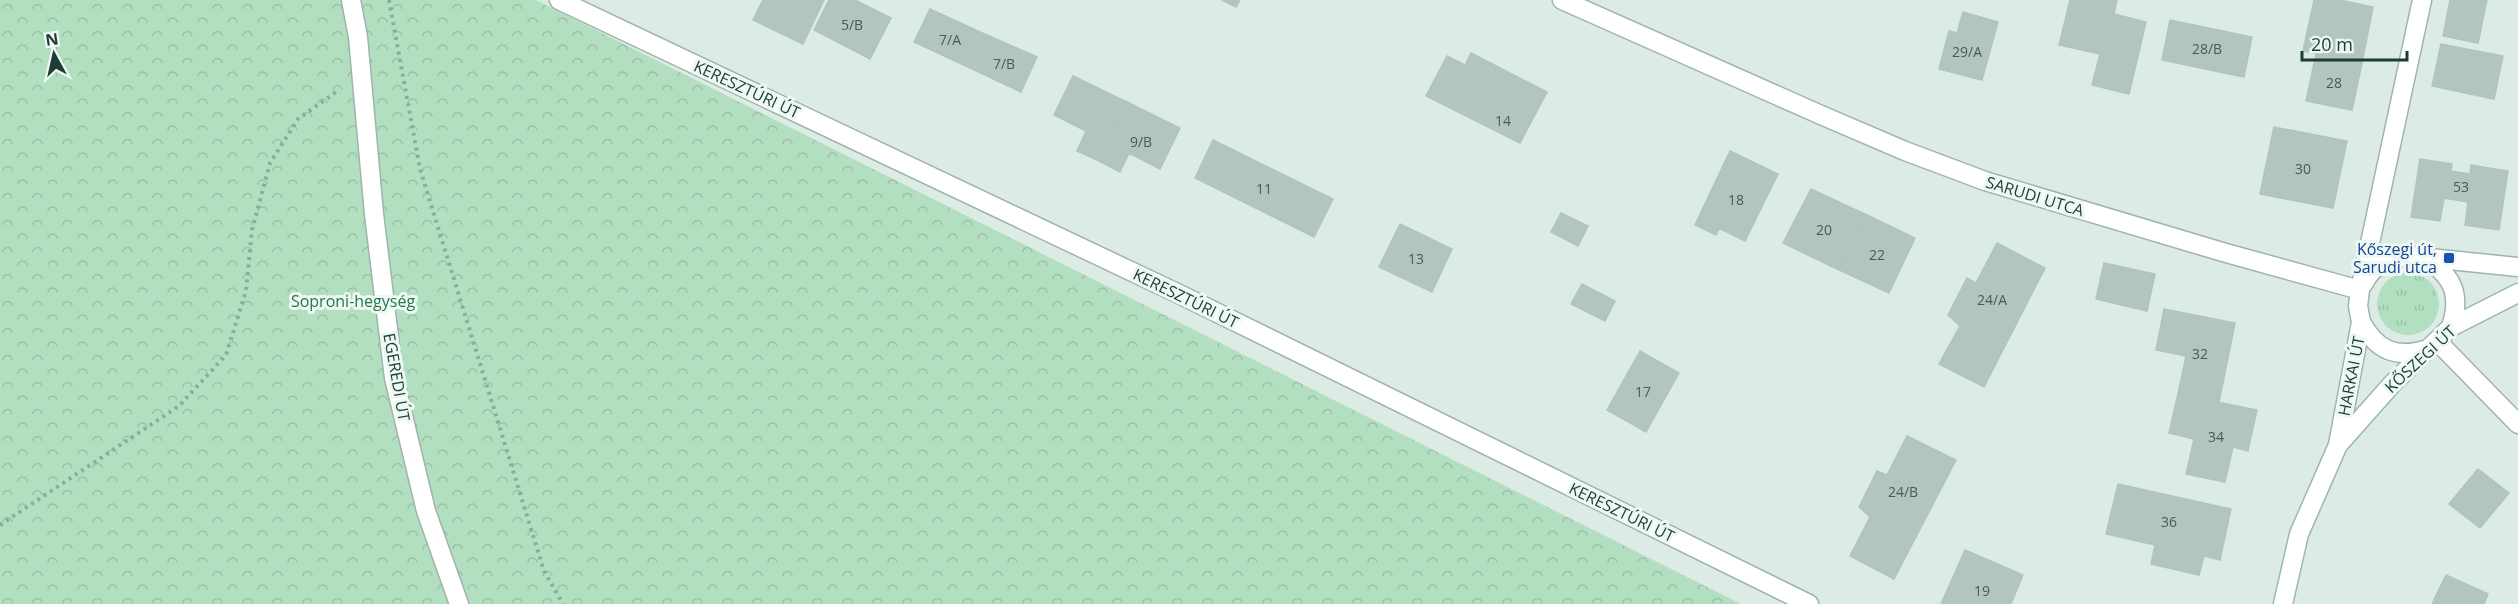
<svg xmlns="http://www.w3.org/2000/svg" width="2518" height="604" viewBox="0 0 2518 604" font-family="'Open Sans',sans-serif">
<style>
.grass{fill:url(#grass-tufts)}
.forest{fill:url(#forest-crowns)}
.building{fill:#b2c6bf;stroke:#afc5bd;stroke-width:1.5}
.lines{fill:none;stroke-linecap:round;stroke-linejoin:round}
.minor-casing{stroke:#a0b3ad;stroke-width:21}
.secondary-casing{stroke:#9bb8af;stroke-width:21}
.path{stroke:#7ab3a3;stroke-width:4;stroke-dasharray:3 4.5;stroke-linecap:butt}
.minor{stroke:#fff;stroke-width:18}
.secondary{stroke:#fff;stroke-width:18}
.transit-dot{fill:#1a4fb4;stroke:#eef8f3;stroke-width:2}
.labels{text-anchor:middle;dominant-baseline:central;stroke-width:6;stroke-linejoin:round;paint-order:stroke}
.number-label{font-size:14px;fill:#425e58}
.street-label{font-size:16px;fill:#1d3c35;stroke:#eef8f3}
.transit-label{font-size:16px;fill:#164399;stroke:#eef8f3;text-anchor:end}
.park-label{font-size:16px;fill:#237847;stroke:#eef8f3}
</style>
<defs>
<pattern id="grass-tufts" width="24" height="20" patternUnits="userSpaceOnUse" patternTransform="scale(1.5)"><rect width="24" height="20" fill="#b3dfc1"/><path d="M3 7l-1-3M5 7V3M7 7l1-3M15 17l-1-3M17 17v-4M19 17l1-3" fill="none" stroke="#9ac0a6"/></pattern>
<pattern id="forest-crowns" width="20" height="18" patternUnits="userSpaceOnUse" patternTransform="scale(1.5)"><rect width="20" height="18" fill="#b3dfc1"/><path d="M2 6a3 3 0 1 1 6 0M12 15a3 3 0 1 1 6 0" fill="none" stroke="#9ac0a6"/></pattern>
</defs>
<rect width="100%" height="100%" fill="#ddebe6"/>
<path class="grass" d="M2377 304a31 31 0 1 1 62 0a31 31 0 1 1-62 0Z"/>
<path class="forest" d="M0,0H536L1741,604H0Z"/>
<path class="building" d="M763,0H824L803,44L753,20Z
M829,0H855L891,18L870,59L814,30Z
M1222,0H1240L1236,7Z
M2070,0H2117L2114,14L2146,22L2129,94L2092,85L2100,54L2059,45Z
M2314,0H2340L2373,7L2362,63L2303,51Z
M2450,0H2487L2478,43L2443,36Z
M930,9L987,35L972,69L914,42Z
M1963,12L1998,22L1982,80L1939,69L1949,31L1957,33Z
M2170,20L2252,37L2244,77L2162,60Z
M987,35L1037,57L1021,92L972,69Z
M2441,44L2503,56L2494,99L2432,86Z
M1471,53L1547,92L1520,143L1426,96L1447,56L1465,65Z
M2316,54L2362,63L2352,110L2306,101Z
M1073,76L1127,102L1099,161L1077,151L1086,131L1054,115Z
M1127,102L1180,128L1160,169L1129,153L1120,172L1099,161Z
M2274,127L2347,141L2333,208L2260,194Z
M1213,140L1333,199L1314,237L1195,178Z
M1730,151L1778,174L1745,241L1719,228L1716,235L1695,225Z
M2420,159L2452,164L2451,171L2470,174L2471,165L2508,171L2499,230L2465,225L2468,202L2444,198L2440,221L2411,217Z
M1811,189L1865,214L1839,270L1783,243Z
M1561,213L1588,226L1578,246L1551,232Z
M1865,214L1915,238L1889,293L1839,270Z
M1400,224L1452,249L1432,292L1379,267Z
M1997,243L2045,268L1984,387L1939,364L1960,326L1948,315L1967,278L1976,283Z
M2104,263L2155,274L2147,311L2096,299Z
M1582,284L1615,301L1605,321L1571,304Z
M2164,309L2235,323L2219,402L2178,394L2186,356L2156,350Z
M1640,351L1679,373L1646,432L1607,410Z
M2178,394L2257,410L2248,451L2233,447L2225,482L2186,474L2194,439L2169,433Z
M1907,436L1956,460L1894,579L1850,556L1870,517L1859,507L1877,471L1887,475Z
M2478,469L2509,493L2480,528L2449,504Z
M2118,484L2231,509L2220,560L2204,556L2199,575L2151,564L2155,545L2106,534Z
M1965,550L2023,575L2011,604H1941Z
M2446,575L2488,594L2484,604H2432Z"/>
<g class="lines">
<defs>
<path id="minor" d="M351,0L358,37L374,214L394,378L426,511L459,604
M559,0L1179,294L1809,604
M1562,0L1821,115L1905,151L1985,181L2226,253L2360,290
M2426,259C2454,276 2461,296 2451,327
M2364,283C2373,264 2390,258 2410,256L2518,267
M2361,322C2377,351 2396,359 2428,349
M2437,341L2518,424
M2338,445L2361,322L2358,306L2360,290L2422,0"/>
<path id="secondary" d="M2283,604L2299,534L2338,445L2393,383L2451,327L2518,293"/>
</defs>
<use href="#minor" class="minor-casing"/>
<use href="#secondary" class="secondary-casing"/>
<path class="path" d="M389,0L420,169L544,571L563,604
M0,525L179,406L226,355L246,291L252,230L270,163L298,119L336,92"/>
<use href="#minor" class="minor"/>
<use href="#secondary" class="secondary"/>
</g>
<rect class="transit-dot" x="2443" y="252" width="12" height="12" rx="3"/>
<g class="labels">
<g class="number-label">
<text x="852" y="24">5/B</text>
<text x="950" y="39">7/A</text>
<text x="2207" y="48">28/B</text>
<text x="1967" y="51">29/A</text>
<text x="1004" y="63">7/B</text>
<text x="2334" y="82">28</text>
<text x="1503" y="120">14</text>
<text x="1141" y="141">9/B</text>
<text x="2303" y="168">30</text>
<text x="2461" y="186">53</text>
<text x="1264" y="188">11</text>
<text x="1736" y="199">18</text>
<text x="1824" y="229">20</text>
<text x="1877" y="254">22</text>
<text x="1416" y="258">13</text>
<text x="1992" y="299">24/A</text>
<text x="2200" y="353">32</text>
<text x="1643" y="391">17</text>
<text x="2216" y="436">34</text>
<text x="1903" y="491">24/B</text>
<text x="2169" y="521">36</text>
<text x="1982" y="590">19</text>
</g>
<g class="street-label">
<text transform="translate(747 89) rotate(25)">KERESZTÚRI ÚT</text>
<text transform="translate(2035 196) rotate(17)">SARUDI UTCA</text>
<text transform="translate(1186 298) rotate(26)">KERESZTÚRI ÚT</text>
<text transform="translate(2420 359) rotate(-43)">KŐSZEGI ÚT</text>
<text transform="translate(2351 376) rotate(-79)">HARKAI ÚT</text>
<text transform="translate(397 377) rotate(80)">EGEREDI ÚT</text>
<text transform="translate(1622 512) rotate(26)">KERESZTÚRI ÚT</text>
</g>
<g class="transit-label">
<text x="2437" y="249">Kőszegi út,<tspan x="2437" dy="18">Sarudi utca</tspan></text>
</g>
<g class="park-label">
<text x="353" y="301">Soproni-hegység</text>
</g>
</g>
<g transform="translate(54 54) rotate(352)" stroke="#eef8f3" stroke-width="4.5" paint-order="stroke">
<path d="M0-4.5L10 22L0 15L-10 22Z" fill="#1d3c35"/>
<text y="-9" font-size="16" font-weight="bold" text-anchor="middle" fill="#1d3c35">N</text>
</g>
<path d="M2302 51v9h105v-9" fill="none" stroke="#1d3c35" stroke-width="3"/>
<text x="2311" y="51" font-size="18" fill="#1d3c35" stroke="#eef8f3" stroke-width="4.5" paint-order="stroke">20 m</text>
</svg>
